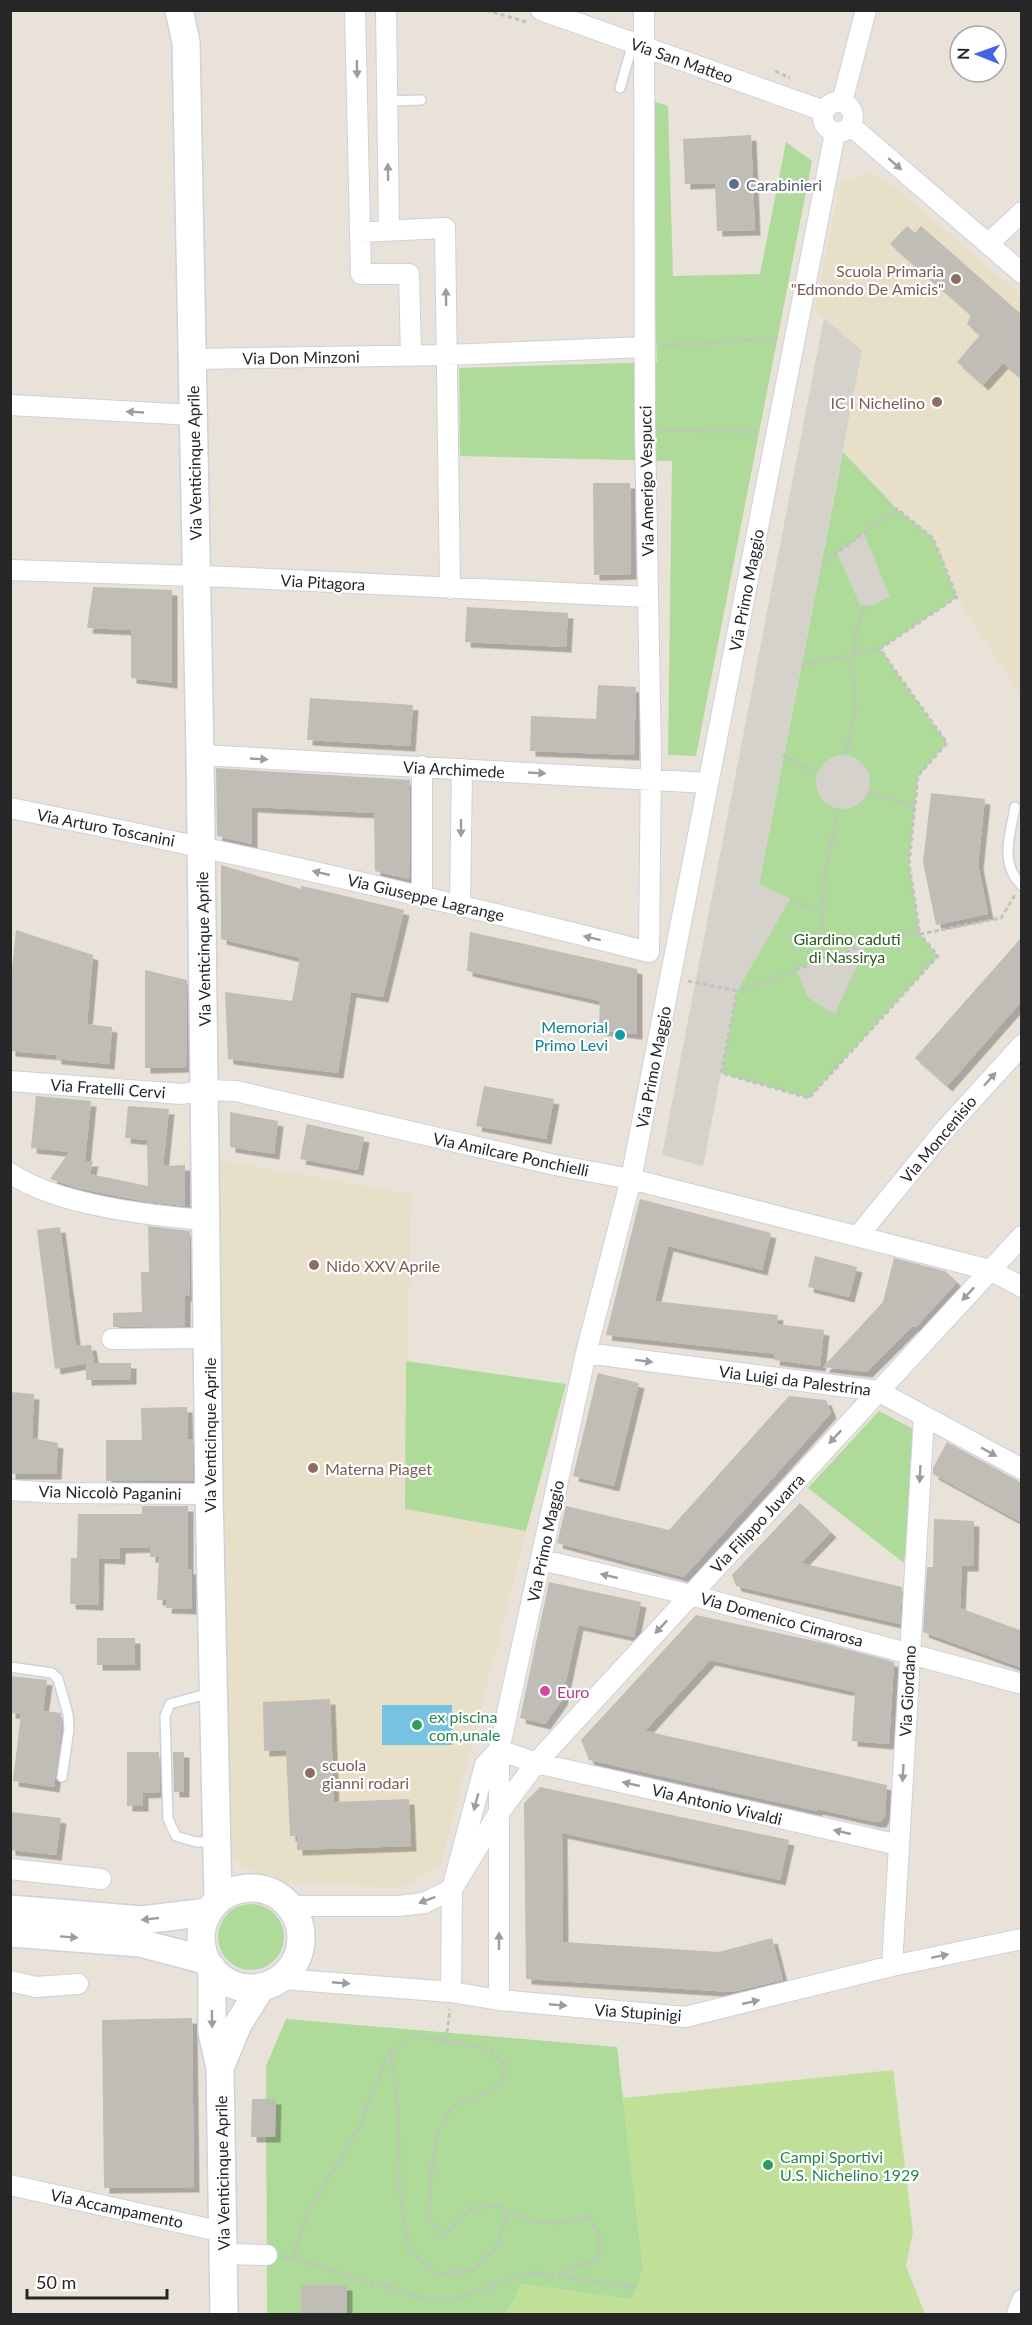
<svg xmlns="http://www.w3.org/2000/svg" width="1032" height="2325" viewBox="0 0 1032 2325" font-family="Lato,sans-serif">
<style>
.education{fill:#e8dfc9}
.green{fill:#aeda9a}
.pitch{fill:#bfe096}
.plaza{fill:#d5d1cb}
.water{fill:#75c2e1}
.building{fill:#c0bcb6;filter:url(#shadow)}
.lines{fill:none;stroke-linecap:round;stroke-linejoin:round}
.lane-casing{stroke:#ced1de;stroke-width:12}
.street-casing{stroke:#ced1de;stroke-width:22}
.secondary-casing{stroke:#ced1de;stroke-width:30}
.path{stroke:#c2c2c2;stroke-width:3;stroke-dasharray:4.5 3;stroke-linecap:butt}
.lane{stroke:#fff;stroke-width:9}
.street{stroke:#fff;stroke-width:20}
.secondary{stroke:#fff;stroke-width:27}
.oneway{fill:#9d9d9d}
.service-dot{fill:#5c6f8a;stroke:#fff;stroke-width:2}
.education-dot{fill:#8d6e63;stroke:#fff;stroke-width:2}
.culture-dot{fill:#0f9aa8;stroke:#fff;stroke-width:2}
.hotel-dot{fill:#d1479c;stroke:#fff;stroke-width:2}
.leisure-dot{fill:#2e9e5b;stroke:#fff;stroke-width:2}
.labels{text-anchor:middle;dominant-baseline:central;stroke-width:4.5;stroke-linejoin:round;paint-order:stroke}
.street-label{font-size:16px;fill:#262626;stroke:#fff}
.service-label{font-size:16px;fill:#4e5e75;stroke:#fff;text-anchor:start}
.education-label{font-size:16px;fill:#785e54;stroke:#fff;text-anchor:start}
.park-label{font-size:16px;fill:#2a5a1f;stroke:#fff}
.culture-label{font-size:16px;fill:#0d838f;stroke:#fff;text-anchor:end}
.hotel-label{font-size:16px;fill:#b23c85;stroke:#fff;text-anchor:start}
.leisure-label{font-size:16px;fill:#27864d;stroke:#fff;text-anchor:start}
</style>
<defs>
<filter id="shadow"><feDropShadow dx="5.5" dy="5.5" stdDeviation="0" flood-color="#0004"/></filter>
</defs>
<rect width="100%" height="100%" fill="#e8e2d9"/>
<path class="education" d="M872,173L897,189L1021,295V696L957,597L933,538L897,509L843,452L862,351L815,310L840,183Z
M219,1160L411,1194L405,1509L526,1531L441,1865L401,1888L273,1882L230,1858L220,1330Z"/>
<path class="green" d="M647,99L668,106L673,276L760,274L786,142L812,161L696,756L668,755L672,461L460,456L459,368L657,362Z
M843,452L897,509L933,538L957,597L880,649L947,743L918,776L909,864L920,934L938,956L809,1098L721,1073L737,991L790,899L759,884Z
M406,1361L566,1384L526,1531L405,1509Z
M879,1411L917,1431L904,1563L808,1488Z
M218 1937a33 33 0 1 1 66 0a33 33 0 1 1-66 0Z
M286,2019L617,2047L643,2268L633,2300L522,2284L506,2314H267L266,2066Z"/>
<path class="pitch" d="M893,2070L913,2232L906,2266L925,2314H506L522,2284L633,2300L643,2268L623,2098Z"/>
<path class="plaza" d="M824,318L862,351L759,884L790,899L737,991L703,1166L662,1155Z
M864,533L890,597L870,606L860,605L837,553Z
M816 782a27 27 0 1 1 54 0a27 27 0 1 1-54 0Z
M867,942L835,1014L816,1003L807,996L796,969Z"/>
<path class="water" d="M382,1705H452V1745H382Z"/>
<path class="building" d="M751,135L755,230L717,231L715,183L685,184L683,139Z
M907,226L915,233L921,226L1022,315V379L1003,363L983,385L957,362L980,335L967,324L971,315L890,244Z
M593,483H630L631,574L594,575Z
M93,587L172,590V683L131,678V630L87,628Z
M467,607L568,613L566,647L465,642Z
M598,685L636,687L634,755L530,751L531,716L596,719Z
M310,698L413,705L410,746L307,740Z
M216,768L410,780L409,879L375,871L374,813L252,807V844L217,836Z
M931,793L985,799L978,864L988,914L936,925L923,862Z
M221,865L301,889V886L316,889L404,910L383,997L351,992L338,1073L228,1059L225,992L292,1001L300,958L221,939Z
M16,930L93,955L87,1024L112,1027L109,1064L56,1059V1055L10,1051V990Z
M470,932L637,969V1034L599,1030L600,1001L467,971Z
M1022,937V1001L947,1086L915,1058Z
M145,970L187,980L186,1067L145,1068Z
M484,1086L554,1099L546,1139L476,1126Z
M36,1096L91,1101L85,1161H93L90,1174L148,1186L147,1140L125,1138L128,1106L169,1109L163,1166L185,1165V1206L148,1202L81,1189L50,1179L69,1152L31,1148Z
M230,1112L278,1121L274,1154L230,1147Z
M307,1124L364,1137L358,1170L300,1159Z
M640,1199L771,1233L762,1270L668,1246L655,1301L778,1315L777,1324L824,1330L820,1366L774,1360L775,1354L606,1335Z
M148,1226L190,1231V1296H185V1326L113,1327V1313L142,1312L141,1272H149Z
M60,1227L76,1346L91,1345L94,1362L55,1369L37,1230Z
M815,1256L857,1267L849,1297L808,1287Z
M894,1258L945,1271L957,1282L916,1327L913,1326L867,1372L823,1367L883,1302Z
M86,1363H131V1379L86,1380Z
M598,1373L639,1383L614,1486L573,1476Z
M10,1392L34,1394L32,1438L58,1443L56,1474H10Z
M789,1396L826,1400L831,1413L684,1577L557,1543L566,1506L669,1530Z
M187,1407L188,1439H193V1481H106V1440H142L141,1408Z
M947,1442L1022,1483V1523L933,1474V1468Z
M800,1503L831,1532L801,1563L902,1587L900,1624L736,1586L732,1575Z
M142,1506H188V1569H192L191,1609L166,1608L167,1600H157L159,1557H150V1547L120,1548V1559L99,1558L98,1605L70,1604L71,1558H77L78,1514H142Z
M934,1519L974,1521L973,1566H962L960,1608L1022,1631V1668L923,1632L927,1567H933Z
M549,1582L641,1602L634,1637L578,1625L562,1700L545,1724L520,1718Z
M696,1615L824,1643L894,1662L889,1744L852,1741L855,1692L710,1660L645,1731L887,1785L885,1815L881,1822H875L817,1809V1811L589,1760L581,1740Z
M97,1638H135V1665H97Z
M10,1676L47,1680L43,1711L61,1713L62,1724L54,1787L13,1781L21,1714L10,1713Z
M330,1699L334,1802L409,1799L411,1846L297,1850V1836H290L286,1750L264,1751L263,1702Z
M127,1752H159L160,1792L143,1793V1806H127Z
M173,1752H184V1792H174Z
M540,1787L789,1840L780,1880L562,1833L563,1942L719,1952L772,1938L783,1980L732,1992L526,1979L524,1803Z
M10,1812L61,1818L56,1855L10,1850Z
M192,2018L194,2187L104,2188L102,2020Z
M252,2099H276L275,2137H251Z
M301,2285H347V2314H301Z"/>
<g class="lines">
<defs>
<path id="lane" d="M620,88L633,43
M387,101L421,100
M1015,807C1010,836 999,863 1022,886
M10,1667L52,1673L58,1679L68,1714L69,1729L62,1777
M210,1693L170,1704L165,1716L168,1819L176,1836L196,1842H216"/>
<path id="street" d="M355,10L361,274H409L411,355
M386,10L389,231
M541,10L824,111
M823 117a15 15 0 1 1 30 0a15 15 0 1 1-30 0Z
M842,102L866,10
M851,126L1022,273
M360,232L445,228L450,589
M988,244L1022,212
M192,359L447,355L645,347
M10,405L193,415
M10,570L227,577L648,597
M200,755L708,783
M10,808C225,850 437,898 649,952L651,757L645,429L644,10
M422,895V766
M460,904L462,769
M10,1081L182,1094L205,1090L236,1091L555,1165L631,1179L990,1270L1022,1287
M10,1173C56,1205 152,1216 207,1220
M858,1236L942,1133L1022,1045
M112,1339L208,1338
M586,1353L878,1391L1022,1469
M10,1490L57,1493L209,1494
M542,1560L691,1595L1022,1684
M499,1750L536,1763L899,1845
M10,1869L101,1879
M290,1906H398L424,1903L452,1889L498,1814L536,1763L1022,1236
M892,1966L924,1416
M283,1979L451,1992L499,2000L685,2017L892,1966L1022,1939
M10,1981L36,1987L78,1984
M451,1992L452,1889L485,1765L499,1750L586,1353L631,1179L835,133
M499,2000V1750
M10,2185L223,2232
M224,2254L267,2255
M1017,2314L1022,2300"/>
<path id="secondary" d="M179,10L186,42L200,755L209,1494L218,1900
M201 1938a50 50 0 1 1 100 0a50 50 0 1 1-100 0Z
M10,1909L142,1920L208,1912
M10,1933L140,1943L205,1960
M212,1968V2032L220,2068L224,2314
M220,2068L238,2024L260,1989"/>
</defs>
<use href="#lane" class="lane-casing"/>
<use href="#street" class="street-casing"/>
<use href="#secondary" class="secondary-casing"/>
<path class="path" d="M486,10L526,22
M775,71L790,78
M662,346L778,338
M662,430L757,432
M821,564L897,509L933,538L957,597L880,649L947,743L918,776L909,864L920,934L1001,918L1015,895
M801,665L880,649
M846,754L855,711L853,666L856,628L865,605
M783,755L816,773
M868,792L914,807
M790,899L822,912
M820,960L825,872L839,809
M688,981L737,991L898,933L920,934L938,956L809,1098L721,1073L737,991
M446,2040L450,2009
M391,2051L398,2107L400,2192L409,2250L438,2274L472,2270L498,2245L508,2211
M283,2257L293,2258L426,2299L459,2298L531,2272L637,2288
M293,2258L307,2214L358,2130L386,2058L409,2035L486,2048L505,2064L502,2084L453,2106L438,2131L431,2174L429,2213L441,2237L471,2208L497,2206L535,2222L561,2223L589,2216L599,2236V2258L557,2276"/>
<use href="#lane" class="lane"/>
<use href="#street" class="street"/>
<use href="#secondary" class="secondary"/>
</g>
<defs><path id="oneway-solid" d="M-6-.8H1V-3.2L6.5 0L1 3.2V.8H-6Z" transform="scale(1.5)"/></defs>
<g class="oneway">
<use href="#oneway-solid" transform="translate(357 69) rotate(89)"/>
<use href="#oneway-solid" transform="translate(895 164) rotate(41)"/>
<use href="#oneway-solid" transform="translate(388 172) rotate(-91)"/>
<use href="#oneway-solid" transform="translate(446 297) rotate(-91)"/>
<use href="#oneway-solid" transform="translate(135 412) rotate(-177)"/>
<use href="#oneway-solid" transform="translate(259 759) rotate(3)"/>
<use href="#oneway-solid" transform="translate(537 773) rotate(3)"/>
<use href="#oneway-solid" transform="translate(461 828) rotate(90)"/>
<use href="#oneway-solid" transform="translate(321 873) rotate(-167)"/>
<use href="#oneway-solid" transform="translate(592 938) rotate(-166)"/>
<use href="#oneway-solid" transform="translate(990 1079) rotate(-48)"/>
<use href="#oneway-solid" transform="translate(968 1294) rotate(133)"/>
<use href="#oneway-solid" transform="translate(644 1361) rotate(7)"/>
<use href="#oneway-solid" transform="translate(835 1437) rotate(133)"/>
<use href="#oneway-solid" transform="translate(989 1452) rotate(29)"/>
<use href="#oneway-solid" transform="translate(920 1474) rotate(93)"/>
<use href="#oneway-solid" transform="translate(609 1576) rotate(-167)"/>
<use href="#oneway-solid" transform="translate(661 1627) rotate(133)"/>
<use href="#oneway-solid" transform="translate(903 1773) rotate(93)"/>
<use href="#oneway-solid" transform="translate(631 1784) rotate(-167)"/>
<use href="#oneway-solid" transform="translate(476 1802) rotate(105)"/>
<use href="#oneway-solid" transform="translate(842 1832) rotate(-167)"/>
<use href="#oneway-solid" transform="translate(427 1900) rotate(159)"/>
<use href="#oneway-solid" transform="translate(150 1919) rotate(174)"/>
<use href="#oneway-solid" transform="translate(69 1937) rotate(4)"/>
<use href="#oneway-solid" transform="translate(499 1941) rotate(-90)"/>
<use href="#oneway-solid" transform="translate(940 1956) rotate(-12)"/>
<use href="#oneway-solid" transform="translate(341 1983) rotate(5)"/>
<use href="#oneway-solid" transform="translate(751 2002) rotate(-13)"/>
<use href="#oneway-solid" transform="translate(558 2005) rotate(5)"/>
<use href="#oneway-solid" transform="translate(212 2019) rotate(89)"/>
</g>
<circle class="service-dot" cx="734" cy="184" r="6"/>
<g class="education-dot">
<circle cx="956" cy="279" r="6"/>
<circle cx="937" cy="402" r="6"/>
<circle cx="314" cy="1265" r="6"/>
<circle cx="313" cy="1468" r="6"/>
<circle cx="310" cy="1773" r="6"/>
</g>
<circle class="culture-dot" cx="620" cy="1035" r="6"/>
<circle class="hotel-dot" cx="545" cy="1691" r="6"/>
<g class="leisure-dot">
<circle cx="417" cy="1725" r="6"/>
<circle cx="768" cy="2165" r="6"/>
</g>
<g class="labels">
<g class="street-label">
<text transform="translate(682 60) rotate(19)">Via San Matteo</text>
<text transform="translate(301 357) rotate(-1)">Via Don Minzoni</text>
<text transform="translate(194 463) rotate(-91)">Via Venticinque Aprile</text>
<text transform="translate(646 481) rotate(-91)">Via Amerigo Vespucci</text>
<text transform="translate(323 582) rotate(3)">Via Pitagora</text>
<text transform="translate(746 590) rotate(-79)">Via Primo Maggio</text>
<text transform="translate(454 769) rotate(3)">Via Archimede</text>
<text transform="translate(106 827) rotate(11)">Via Arturo Toscanini</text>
<text transform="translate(426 897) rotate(13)">Via Giuseppe Lagrange</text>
<text transform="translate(203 949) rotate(-91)">Via Venticinque Aprile</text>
<text transform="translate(653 1067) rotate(-79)">Via Primo Maggio</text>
<text transform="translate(108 1088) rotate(4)">Via Fratelli Cervi</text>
<text transform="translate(938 1139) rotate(-50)">Via Moncenisio</text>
<text transform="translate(511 1154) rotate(12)">Via Amilcare Ponchielli</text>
<text transform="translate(795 1380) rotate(7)">Via Luigi da Palestrina</text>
<text transform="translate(209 1435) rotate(-90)">Via Venticinque Aprile</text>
<text transform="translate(110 1492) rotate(1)">Via Niccolò Paganini</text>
<text transform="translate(757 1523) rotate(-47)">Via Filippo Juvarra</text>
<text transform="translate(545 1541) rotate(-78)">Via Primo Maggio</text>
<text transform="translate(782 1619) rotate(15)">Via Domenico Cimarosa</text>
<text transform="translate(907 1691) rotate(-87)">Via Giordano</text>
<text transform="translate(717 1804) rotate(13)">Via Antonio Vivaldi</text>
<text transform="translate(638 2012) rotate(4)">Via Stupinigi</text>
<text transform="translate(222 2173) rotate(-91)">Via Venticinque Aprile</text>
<text transform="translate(117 2208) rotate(12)">Via Accampamento</text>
</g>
<g class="service-label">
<text x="746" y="184">Carabinieri</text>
</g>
<g class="education-label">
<text x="944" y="270" text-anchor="end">Scuola Primaria<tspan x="944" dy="18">"Edmondo De Amicis"</tspan></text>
<text x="925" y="402" text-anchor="end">IC I Nichelino</text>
<text x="326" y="1265">Nido XXV Aprile</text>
<text x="325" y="1468">Materna Piaget</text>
<text x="322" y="1764">scuola<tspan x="322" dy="18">gianni rodari</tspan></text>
</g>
<g class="park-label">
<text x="847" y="938">Giardino caduti<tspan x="847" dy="18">di Nassirya</tspan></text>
</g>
<g class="culture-label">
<text x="608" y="1026">Memorial<tspan x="608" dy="18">Primo Levi</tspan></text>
</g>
<g class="hotel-label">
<text x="557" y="1691">Euro</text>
</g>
<g class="leisure-label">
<text x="429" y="1716">ex piscina<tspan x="429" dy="18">com,unale</tspan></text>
<text x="780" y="2156">Campi Sportivi<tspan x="780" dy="18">U.S. Nichelino 1929</tspan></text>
</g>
</g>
<rect width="1032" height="2325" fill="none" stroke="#262626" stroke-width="24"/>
<g transform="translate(978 54) rotate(271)"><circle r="28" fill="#ffffff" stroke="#a8a8a8" stroke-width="1.5"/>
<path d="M0-4.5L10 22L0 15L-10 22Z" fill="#4761e7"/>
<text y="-9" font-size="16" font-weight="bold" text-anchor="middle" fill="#262626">N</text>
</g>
<path d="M27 2289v9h140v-9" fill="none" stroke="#262626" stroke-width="3"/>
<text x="36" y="2289" font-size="18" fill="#262626" stroke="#ffffff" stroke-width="4.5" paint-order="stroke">50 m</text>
</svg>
